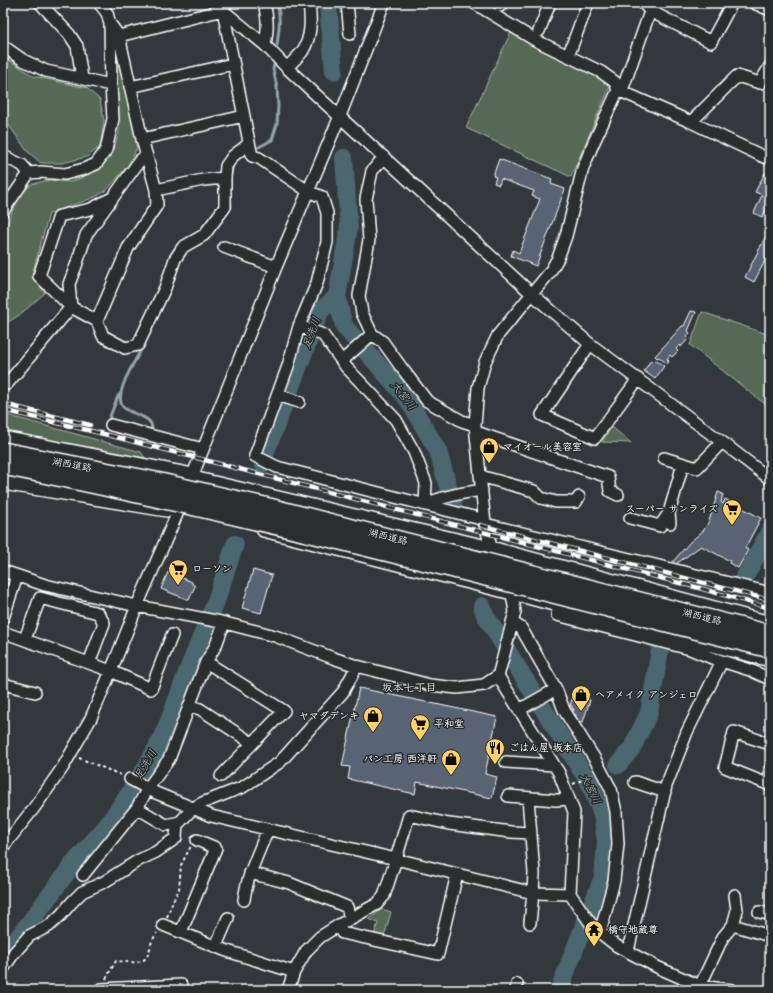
<svg xmlns="http://www.w3.org/2000/svg" width="773" height="993" viewBox="0 0 773 993" font-family="Kalam,'Klee One',sans-serif">
<style>
.green{fill:#556954;stroke:#aab4aa}
.lines{fill:none;stroke-linecap:round;stroke-linejoin:round}
.stream{stroke:#93a4a9;stroke-width:3}
.river{stroke:#4b676f;stroke-width:18}
.building{fill:#586373;stroke:#fff}
.minor-casing{stroke:#fff;stroke-width:14}
.highway-casing{stroke:#fff;stroke-width:20}
.path{stroke:#fff;stroke-width:2;stroke-dasharray:3 3;stroke-linecap:butt}
.minor{stroke:#2a2d2e;stroke-width:11}
.highway{stroke:#2a2d2e;stroke-width:17}
.rail-casing{stroke:#fff;stroke-width:4.5}
.rail{stroke:#2a2d2e;stroke-width:3;stroke-dasharray:9;stroke-linecap:butt}
.highway-bridge-casing{stroke:#fff;stroke-width:20;stroke-linecap:butt}
.highway-bridge{stroke:#2a2d2e;stroke-width:17}
.labels{text-anchor:middle;dominant-baseline:central;stroke-width:3;stroke-linejoin:round;paint-order:stroke}
.poi-label{font-size:10px;font-weight:bold;fill:#fff;stroke:#2a2d2e;text-anchor:start}
.street-label{font-size:10px;fill:#fff;stroke:#2a2d2e}
.water-label{font-size:11px;font-style:italic;fill:#aebbbe;stroke:#2a2d2e}
.neighbourhood-label{font-size:11px;fill:#fff;stroke:#2a2d2e}
</style>
<rect width="100%" height="100%" fill="#33383c"/>
<filter id="ink" filterUnits="userSpaceOnUse"><feTurbulence type="fractalNoise" baseFrequency=".025" numOctaves="2"/><feDisplacementMap in="SourceGraphic" scale="8" xChannelSelector="R" yChannelSelector="G"/><feConvolveMatrix kernelMatrix="1 2 1 2 8 2 1 2 1" color-interpolation-filters="sRGB"/></filter>
<g filter="url(#ink)">
<path class="green" d="M511,32L599,75L611,84L571,177L466,128Z
M119,52L137,148L129,164L107,190L95,197L49,214L32,275L45,293L18,316L3,325V233L19,196L32,184L49,180L69,182L81,178L99,169L111,157L119,132L115,58Z
M3,56L33,76L87,88L100,100L104,121L100,147L87,157L62,163H41L27,151L3,117Z
M702,312L770,335V408L690,345Z
M3,414L141,452L145,458L3,433Z
M612,426V427L631,443L602,442Z
M382,909L391,912L384,937L374,935L378,923L369,919Z"/>
<g class="lines">
<path class="stream" d="M277,3C281,17 279,30 277,45
M259,147L272,140L277,124L278,106L277,87L273,69L274,65
M230,178L233,165L234,163
M228,210L231,207L230,188
M171,286L178,265
M143,346C136,360 117,388 121,403C123,413 148,415 151,424C152,426 152,428 152,430
M109,419L118,396L121,393"/>
<path class="river" d="M328,3L334,71
M337,297L344,326L407,398L438,451L453,504
M263,464L266,451L320,311L337,297L349,227L344,158
M742,582L770,531
M482,606L485,615L590,784L602,814L606,842L603,877L559,990
M618,765L632,748L649,713L660,650
M3,955L24,930L74,863L106,827L129,794L145,769L163,736L174,708L186,675L216,601L235,544"/>
</g>
<path class="building" d="M499,159L552,179L551,184L565,189L536,266L511,256L513,250L519,253L540,199L532,196L534,191L501,179L499,185L494,183L496,177L493,176Z
M765,173L770,176V202L762,217L754,213L762,195L755,192Z
M770,228V251L754,282L745,277Z
M691,311L696,312L688,331L690,333L687,337L688,339L681,347L680,345L676,349L678,351L672,357L670,355L667,359L669,361L667,364L659,357L657,358L655,356L682,326H684Z
M651,360L653,362L655,360L664,366L655,379L644,371Z
M718,492L723,494L721,502L723,504L725,499L761,518L745,548L748,550L738,568L729,563L730,561L701,546L676,564H671L677,557L690,542L704,530L709,521Z
M253,570L272,575L261,613L242,608Z
M168,572L192,582V584L195,586L189,600L161,589Z
M359,688L497,717L485,774L497,777L492,798L417,782L415,794L348,779L350,767L342,766Z
M575,697L580,699V698L590,700L583,722L581,721L580,724H579L575,719L576,715L572,714L574,709H572V706H570L572,699H574Z"/>
<g class="lines">
<defs>
<path id="minor" d="M40,3L69,34L77,46L82,78
M99,3L107,13L110,24L119,36L142,139L156,190L203,180L225,178
M214,3L265,45L287,68L532,294L590,344L722,442L770,479
M264,3C268,20 268,28 265,45
M347,3L350,34
M474,3L535,40L601,72L615,82L618,90L691,122L762,156L770,159
M643,3L650,11L711,42L732,3
M754,3L770,10
M500,6L502,3
M539,31L550,3
M119,36L223,10L249,142L246,146L233,156L226,166L225,178V207L204,235L183,247L175,259L165,288L138,345L125,348L103,336L97,321L71,307L69,284L77,263L86,235L140,160L147,156
M3,46L23,60L46,71L111,85
M570,51L588,3
M287,68C292,62 298,57 302,52C312,37 311,19 309,3
M130,87L233,64
M691,122L737,76L760,83L770,66
M142,139L244,116
M249,142L252,156L259,158L308,191L322,197L327,213V242L317,283L299,326L288,366L255,456L277,467L485,520
M3,156L22,165L29,173
M384,157L372,171L366,199L369,240L359,296L362,313L372,334L383,342L401,367L427,401L462,421L475,425
M29,173L41,172L65,174L84,169L96,164L106,150L113,119L111,85L110,24
M3,211L29,173
M224,247L276,267
M97,321L128,248L157,205L156,190
M299,326L323,335L346,367L370,392L396,420L414,452L426,483L425,505C442,496 463,493 482,490
M590,344L542,415L595,438L638,379
M342,361L372,334
M7,384L71,307L39,276L59,216L91,209L110,199
M278,395L299,402
M111,425L203,449
M476,432L608,477L610,491L618,495
M664,458L697,468L722,442
M480,476L534,491L541,498L556,502H576L579,497
M193,477L491,547L770,622
M190,482L276,267L340,116L384,3
M630,518L660,526L669,513
M670,523L669,513L683,464
M485,524L770,593
M263,531L512,594L591,615L655,631L770,661
M3,571L45,585L137,606L221,622L275,636L333,658L357,666L430,685L457,688L484,685L498,676L500,669L515,612L512,594L491,547L485,524L475,425L478,388L485,362L498,335L550,272L558,258L566,236L583,168L593,144L618,90L624,85L653,3
M559,606L557,615L690,649L712,658L750,670L770,679
M3,618L17,576
M512,622L521,628L556,689L564,710L596,761L611,789L616,812L618,844L614,881L600,933
M3,632L111,671L151,689L172,635
M25,639L40,598L98,613L104,623L89,663
M206,662L284,711L221,776
M357,666L343,692L280,762L243,787L202,803L193,808L211,816L396,859L533,893L570,894
M498,676L559,773L574,812L570,894L594,928L617,946L659,968L700,986L732,990
M3,684L35,692
M190,706L200,709L252,743
M519,710L556,689
M770,744L734,732L725,767L770,785
M506,762L554,765
M130,779L156,793L193,808L180,822L166,825L137,808
M635,782L665,792
M769,785L770,769
M508,796L556,800L569,799
M528,798L534,873L533,893L530,923
M3,847L34,808L63,767L91,718L111,671L137,606L184,498
M250,873L289,883L347,907L350,919
M83,875L137,808L148,788L169,759L206,662L216,645L224,623
M244,900C247,875 259,852 268,829
M759,912L770,914
M163,925L224,950L294,972
M339,925L342,933L438,954L457,874
M733,925L770,936
M181,932L216,848L197,840
M216,946L228,918
M628,951L666,786L687,732L722,661
M3,969L14,953L29,936L49,926L61,915L72,902L82,892L104,882L139,860L156,852L176,838L177,823
M700,986L723,937L733,925L737,910L735,895
M101,989L181,985L182,990
M288,990L294,972L306,951L320,937L339,925L377,904L384,896L396,859L409,815L449,824L511,832L531,833
M516,990L517,984"/>
<path id="highway" d="M3,440L193,477
M3,481L167,508"/>
</defs>
<use href="#minor" class="minor-casing"/>
<use href="#highway" class="highway-casing"/>
<path class="path" d="M79,758L121,775
M573,784L593,775
M167,917L173,901L179,889L181,865L191,846
M106,979L109,973L116,961C123,961 129,963 136,962C149,962 149,950 152,941C154,938 155,935 157,933"/>
<use href="#minor" class="minor"/>
<use href="#highway" class="highway"/>
<defs>
<path id="rail" d="M3,404L90,425
M3,410L108,435L703,589L770,608
M480,525L770,600"/>
</defs>
<use href="#rail" class="rail-casing"/>
<use href="#rail" class="rail"/>
<defs>
<path id="highway-bridge" d="M3,451L156,481L269,507L770,634
M3,466C261,517 515,585 770,649"/>
</defs>
<use href="#highway-bridge" class="highway-bridge-casing"/>
<use href="#highway-bridge" class="highway-bridge"/>
</g>
</g>
<defs>
<symbol id="shop-pin" viewBox="-11 -11 22 30"><path d="M0 17L-7.5 6A9.5 9.5 0 1 1 7.5 6Z" fill="#ffd166" stroke="#2a2d2e"/><path d="M-5-2.5h2.3a2.7 3.5 0 0 1 5.4 0H5L5.5 6h-11ZM-1.5-2.5h3a1.5 2.3 0 0 0-3 0Z" fill="#111"/></symbol>
<symbol id="supermarket-pin" viewBox="-11 -11 22 30"><path d="M0 17L-7.5 6A9.5 9.5 0 1 1 7.5 6Z" fill="#ffd166" stroke="#2a2d2e"/><path d="M-6-5.5h2.5l.6 2H6L4.5 2H-2.5L-4.4-4H-6ZM-1.5 3.2a1.3 1.3 0 1 0 .1 0ZM3 3.2a1.3 1.3 0 1 0 .1 0Z" fill="#111"/></symbol>
<symbol id="restaurant-pin" viewBox="-11 -11 22 30"><path d="M0 17L-7.5 6A9.5 9.5 0 1 1 7.5 6Z" fill="#ffd166" stroke="#2a2d2e"/><path d="M-5-6h1v4h1v-4h1v4h1v-4h1v5L-1.5 .5V6h-2V.5L-5-1ZM5-6V6H3V1.5H1.5Q1.5-4 5-6Z" fill="#111"/></symbol>
<symbol id="temple-pin" viewBox="-11 -11 22 30"><path d="M0 17L-7.5 6A9.5 9.5 0 1 1 7.5 6Z" fill="#ffd166" stroke="#2a2d2e"/><path d="M0-6L5-2H3V0L6.5 2.5H4V6H1.5V3h-3V6H-4V2.5H-6.5L-3 0V-2H-5Z" fill="#111"/></symbol>
</defs>
<g fill-rule="evenodd">
<use href="#shop-pin" x="478" y="436" width="22" height="30"/>
<use href="#supermarket-pin" x="721" y="498" width="22" height="30"/>
<use href="#supermarket-pin" x="167" y="558" width="22" height="30"/>
<use href="#shop-pin" x="570" y="684" width="22" height="30"/>
<use href="#shop-pin" x="362" y="705" width="22" height="30"/>
<use href="#supermarket-pin" x="409" y="713" width="22" height="30"/>
<use href="#restaurant-pin" x="484" y="737" width="22" height="30"/>
<use href="#shop-pin" x="440" y="748" width="22" height="30"/>
<use href="#temple-pin" x="583" y="919" width="22" height="30"/>
</g>
<g class="labels">
<g class="poi-label">
<text x="503" y="447">マイオール美容室</text>
<text x="718" y="509" text-anchor="end">スーパー サンライズ</text>
<text x="192" y="569">ローソン</text>
<text x="595" y="695">ヘアメイク アンジェロ</text>
<text x="359" y="716" text-anchor="end">ヤマダデンキ</text>
<text x="434" y="724">平和堂</text>
<text x="509" y="748">ごはん屋 坂本店</text>
<text x="437" y="759" text-anchor="end">パン工房 西洋軒</text>
<text x="608" y="930">橋守地蔵尊</text>
</g>
<g class="street-label">
<text transform="translate(72 465) rotate(11)">湖西道路</text>
<text transform="translate(388 537) rotate(14)">湖西道路</text>
<text transform="translate(702 617) rotate(14)">湖西道路</text>
</g>
<g class="water-label">
<text transform="translate(312 333) rotate(-70)">足洗川</text>
<text transform="translate(403 396) rotate(53)">大宮川</text>
<text transform="translate(146 765) rotate(-61)">足洗川</text>
<text transform="translate(590 789) rotate(64)">大宮川</text>
</g>
<g class="neighbourhood-label">
<text x="409" y="688">坂本七丁目</text>
</g>
</g>
<rect width="773" height="993" fill="none" stroke="#2a2d2e" stroke-width="16"/>
<rect x="8" y="8" width="757" height="977" fill="none" stroke="#fff" stroke-width="1.5" filter="url(#ink)"/>
</svg>
